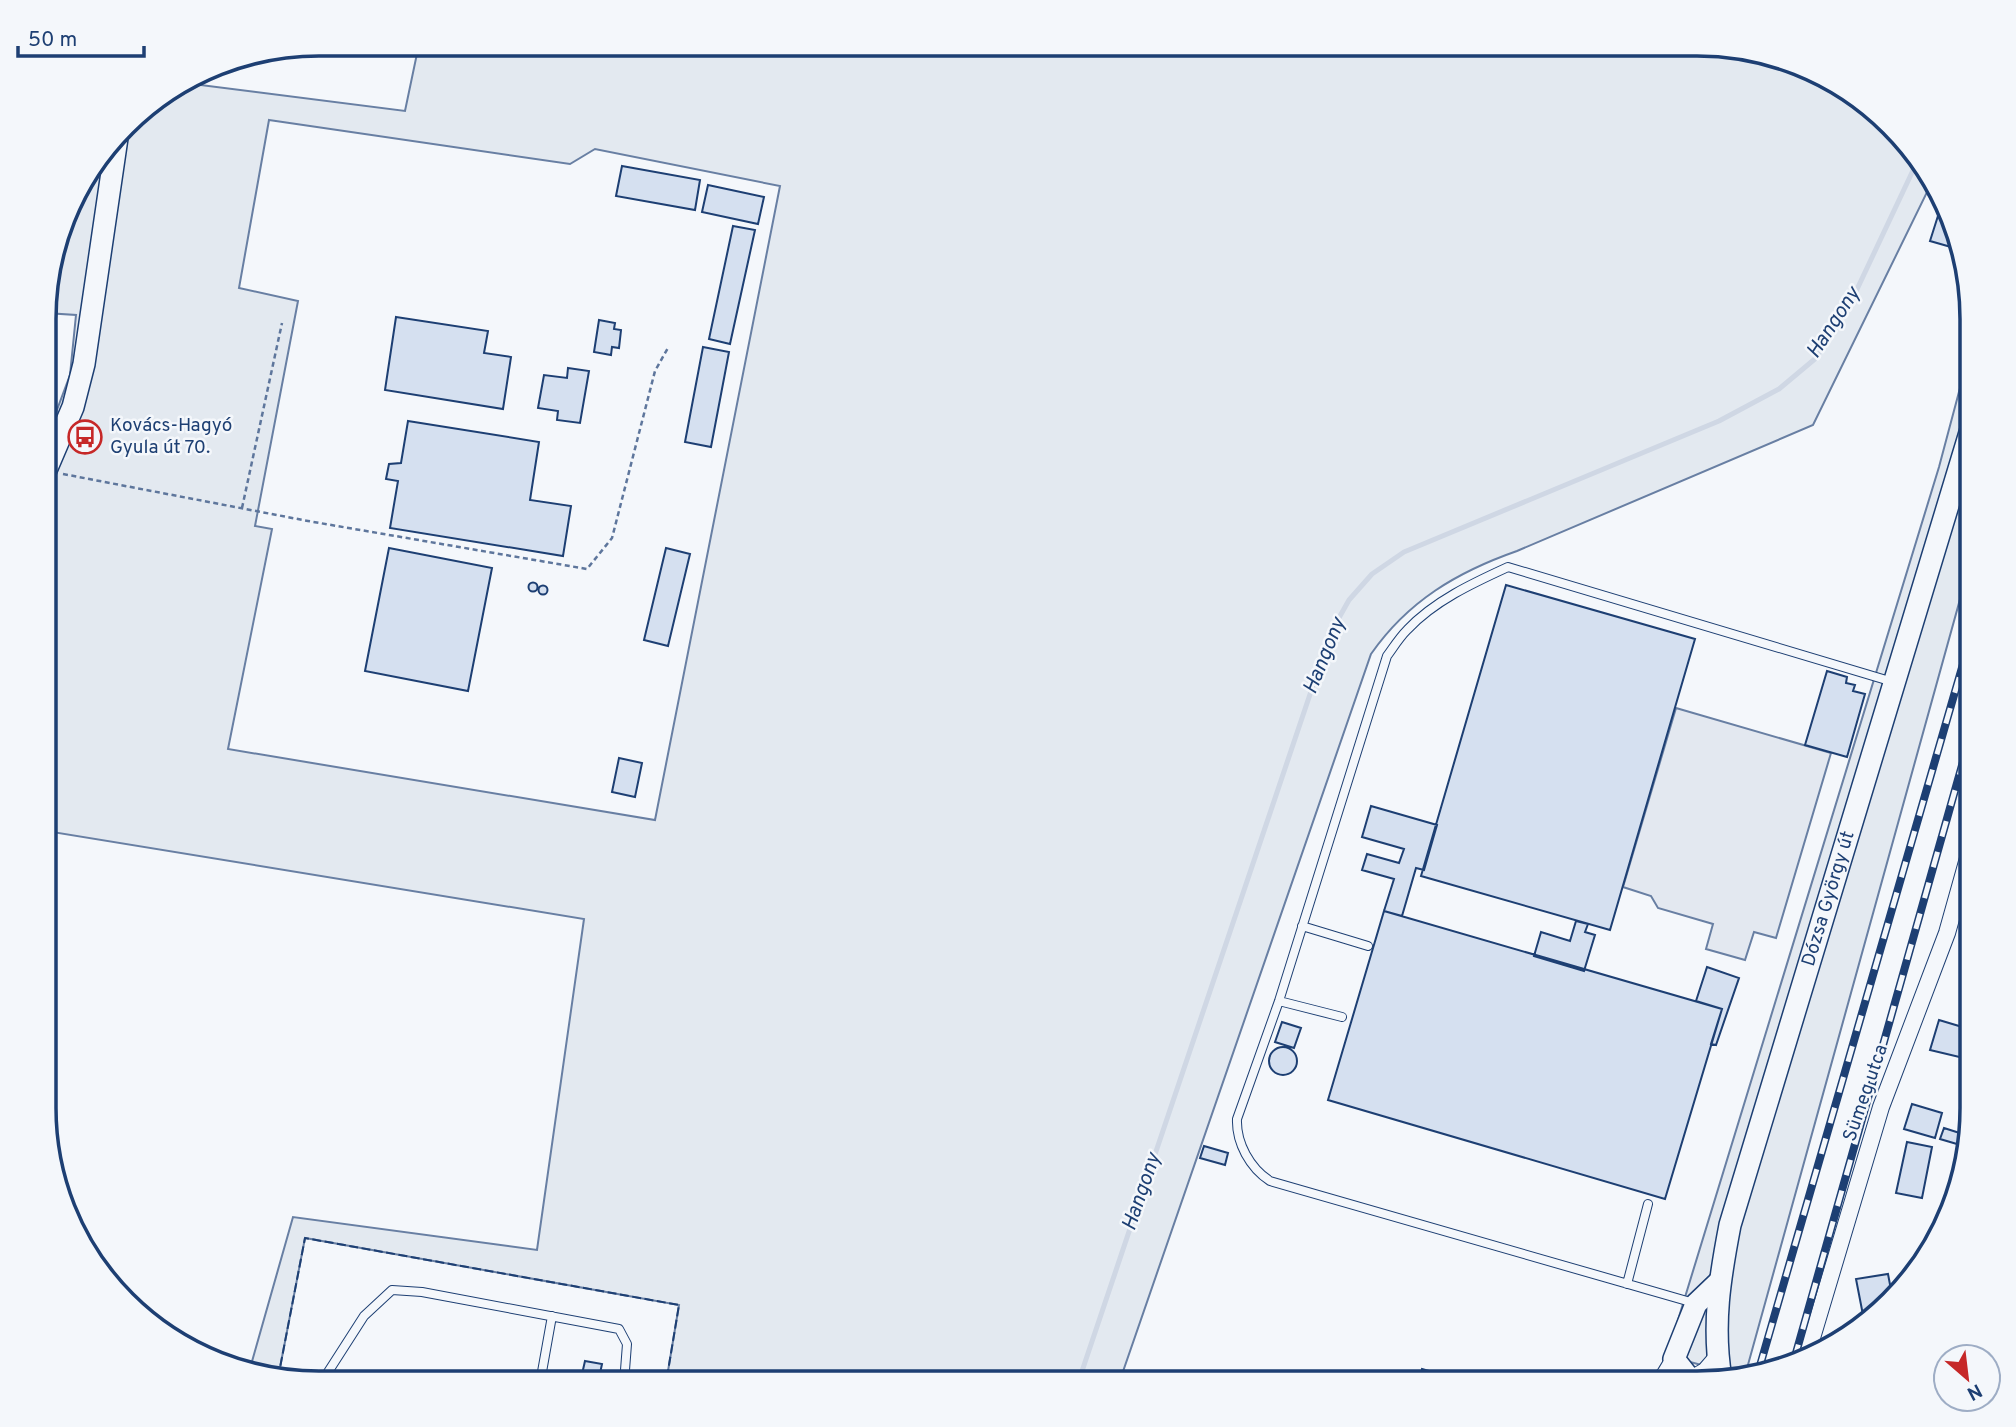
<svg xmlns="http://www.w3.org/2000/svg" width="2016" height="1427" viewBox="0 0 2016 1427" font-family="Overpass,sans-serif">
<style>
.green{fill:#e3e9f0;stroke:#687fa3;stroke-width:2;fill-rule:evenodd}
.parking{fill:#e3e8f0;stroke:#687fa3;stroke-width:2}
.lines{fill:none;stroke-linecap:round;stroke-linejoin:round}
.stream{stroke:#cfd7e4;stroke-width:5}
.building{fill:#d5e0f0;stroke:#1d3f73;stroke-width:2}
.lane-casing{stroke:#1d3f73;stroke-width:10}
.street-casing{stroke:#1d3f73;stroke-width:18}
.secondary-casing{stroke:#1d3f73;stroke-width:24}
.path{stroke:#5e769c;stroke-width:2.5;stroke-dasharray:5 3.5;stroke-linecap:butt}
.lane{stroke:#f4f7fb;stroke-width:8}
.street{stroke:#f4f7fb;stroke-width:16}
.secondary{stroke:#f4f7fb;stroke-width:21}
.rail-casing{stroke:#1d3f73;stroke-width:8}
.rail{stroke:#f4f7fb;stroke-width:5;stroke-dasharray:16;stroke-linecap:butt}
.fence{stroke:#1d3f73;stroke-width:2;stroke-dasharray:9 3.5;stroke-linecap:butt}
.labels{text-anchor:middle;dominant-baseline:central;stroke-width:5;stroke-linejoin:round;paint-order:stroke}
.poi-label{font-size:19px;fill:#1d3f73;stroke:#f4f7fb;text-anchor:start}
.street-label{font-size:19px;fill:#1d3f73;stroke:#f4f7fb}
.water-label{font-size:21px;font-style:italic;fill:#1d3f73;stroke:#f4f7fb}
.rim{fill:none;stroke:#1d3f73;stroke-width:3.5}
</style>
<rect width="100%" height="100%" fill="#f4f7fb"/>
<path class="green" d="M419,44H1715L1786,58L1865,101L1932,182L1813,425L1517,551C1457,572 1408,601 1371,654L1119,1383H666L679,1305L305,1238L278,1378L249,1372L293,1217L537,1250L584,919L46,831V421L52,423L70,375L76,315L46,313V283L72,197L137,112L185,83L405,111ZM269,120L570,164L595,149L780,186L655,820L228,749L272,529L255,526L298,301L239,288Z
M1972,343V556L1746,1372L1736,1374L1667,1356L1939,467Z"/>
<path class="parking" d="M1676,708L1831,753L1776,938L1754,932L1745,960L1706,949L1713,924L1658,908L1651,896L1623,887Z"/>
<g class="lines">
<path class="stream" d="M1078,1383L1331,632L1349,600L1372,574L1404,552L1719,421L1779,389L1816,358L1851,302L1916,164"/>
</g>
<path class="building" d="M622,166L700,180L695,210L616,196Z
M708,185L764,197L758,224L702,212Z
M1934,185L1944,197L1958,249L1930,241L1943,200L1933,189Z
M733,226L755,230L730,344L709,339Z
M396,317L488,331L484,353L511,357L503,409L385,390Z
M599,320L615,323L614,329L621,330L619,348L612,347L611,355L594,352Z
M703,347L729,352L711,447L685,442Z
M568,368L589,371L580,423L557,420L558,411L538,408L544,375L567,378Z
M408,421L539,442L530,500L571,506L563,556L390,528L398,481L386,479L389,464L401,463Z
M389,548L492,568L468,691L365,671Z
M666,548L690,554L668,646L644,640Z
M528.5 587a4.5 4.5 0 1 1 9 0a4.5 4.5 0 1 1-9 0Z
M1506,585L1695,639L1610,930L1421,876Z
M538.5 590a4.5 4.5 0 1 1 9 0a4.5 4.5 0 1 1-9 0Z
M1827,671L1847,677L1846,683L1855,685L1853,691L1865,694L1847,757L1805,745Z
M619,758L642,763L635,797L612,792Z
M1371,806L1437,825L1424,870L1416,868L1402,916L1384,911L1394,879L1362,870L1367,854L1399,863L1404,849L1362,837Z
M1384,911L1722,1009L1665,1199L1328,1100Z
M1576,921L1588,924L1585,932L1595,935L1584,971L1534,956L1541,932L1570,941Z
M1707,967L1739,978L1716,1045L1711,1044L1722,1009L1696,1001Z
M1939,1020L1969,1029L1965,1042L1972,1044V1060L1930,1050Z
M1282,1022L1301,1028L1294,1048L1275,1042Z
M1269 1061a14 14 0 1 1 28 0a14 14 0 1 1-28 0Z
M1912,1104L1942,1113L1935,1138L1904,1129Z
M1963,1109L1972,1111V1122L1961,1119Z
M1944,1128L1969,1136L1967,1147L1940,1139Z
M1907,1142L1932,1147L1922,1198L1896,1193Z
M1204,1146L1228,1153L1225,1165L1200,1158Z
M1888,1274L1892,1295L1869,1314L1863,1315L1856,1279Z
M585,1361L602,1364L598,1383H580Z
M1422,1369L1471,1383H1418Z"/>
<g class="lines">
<defs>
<path id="lane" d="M255,56L261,58L267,54
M1302,926L1368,946
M1279,1001L1342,1017
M1627,1284L1648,1204
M1694,1303L1270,1181C1250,1168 1236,1143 1237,1119L1279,1001L1387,656C1393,648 1399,638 1407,630C1434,601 1473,583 1508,567L1893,682
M321,1383L364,1316L392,1290L422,1292L619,1329L627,1344L624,1383
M540,1383L552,1316"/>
<path id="street" d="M1806,1358L1881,1107L1947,933L1972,844
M1656,1383L1665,1374L1674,1359
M1684,1383L1705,1371L1718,1356"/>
<g id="secondary">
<path d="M46,470L73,407L84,364L117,138"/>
<path id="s1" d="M1721,1378C1712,1325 1720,1277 1730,1225L1972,426"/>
<path d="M1693,1383L1674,1359L1696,1304L1719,1282"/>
</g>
</defs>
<use href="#lane" class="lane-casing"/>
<use href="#street" class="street-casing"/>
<use href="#secondary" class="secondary-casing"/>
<path class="path" d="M63,474L308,521L587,569L612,538L655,371L669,346
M242,508L282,323"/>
<use href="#lane" class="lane"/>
<use href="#street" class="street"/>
<use href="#secondary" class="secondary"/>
<defs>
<path id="rail" d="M1794,1360L1972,730
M1759,1369L1972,633"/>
</defs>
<use href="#rail" class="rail-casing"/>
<use href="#rail" class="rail"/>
<path class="fence" d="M278,1378L305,1238L679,1305L666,1383"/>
</g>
<defs>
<symbol id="bus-ring" viewBox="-11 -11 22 22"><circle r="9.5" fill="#f4f7fb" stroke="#c62828" stroke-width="1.5"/><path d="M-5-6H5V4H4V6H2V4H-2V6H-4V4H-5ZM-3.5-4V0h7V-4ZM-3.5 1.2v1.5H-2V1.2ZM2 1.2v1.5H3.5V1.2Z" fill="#c62828"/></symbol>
</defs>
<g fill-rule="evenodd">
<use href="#bus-ring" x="66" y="418" width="38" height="38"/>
</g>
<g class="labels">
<g class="poi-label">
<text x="110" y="426">Kovács-Hagyó<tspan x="110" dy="22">Gyula út 70.</tspan></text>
</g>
<g class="street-label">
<text stroke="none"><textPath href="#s1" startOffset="495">Dózsa György út</textPath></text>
<text transform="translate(1866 1093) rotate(-71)">Sümeg utca</text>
</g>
<g class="water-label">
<text transform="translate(1834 323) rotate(-57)">Hangony</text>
<text transform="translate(1325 656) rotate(-68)">Hangony</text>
<text transform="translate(1142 1192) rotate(-71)">Hangony</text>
</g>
</g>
<path d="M0 0H2016V1427H0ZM319 56H1697A263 263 0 0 1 1960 319V1108A263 263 0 0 1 1697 1371H319A263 263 0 0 1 56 1108V319A263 263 0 0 1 319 56Z" fill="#f4f7fb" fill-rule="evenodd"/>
<path class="rim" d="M319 56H1697A263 263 0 0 1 1960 319V1108A263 263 0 0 1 1697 1371H319A263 263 0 0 1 56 1108V319A263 263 0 0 1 319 56Z"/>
<g transform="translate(1967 1378) rotate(152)"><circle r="33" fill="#f4f7fb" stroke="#9eadc5" stroke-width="2"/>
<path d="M0-5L12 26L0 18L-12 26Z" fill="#c62828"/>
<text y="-10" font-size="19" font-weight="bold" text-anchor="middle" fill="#1d3f73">N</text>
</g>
<path d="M18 46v10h126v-10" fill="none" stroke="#1d3f73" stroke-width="3.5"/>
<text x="28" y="46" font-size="21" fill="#1d3f73" stroke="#f4f7fb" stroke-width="5" paint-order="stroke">50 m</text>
</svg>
